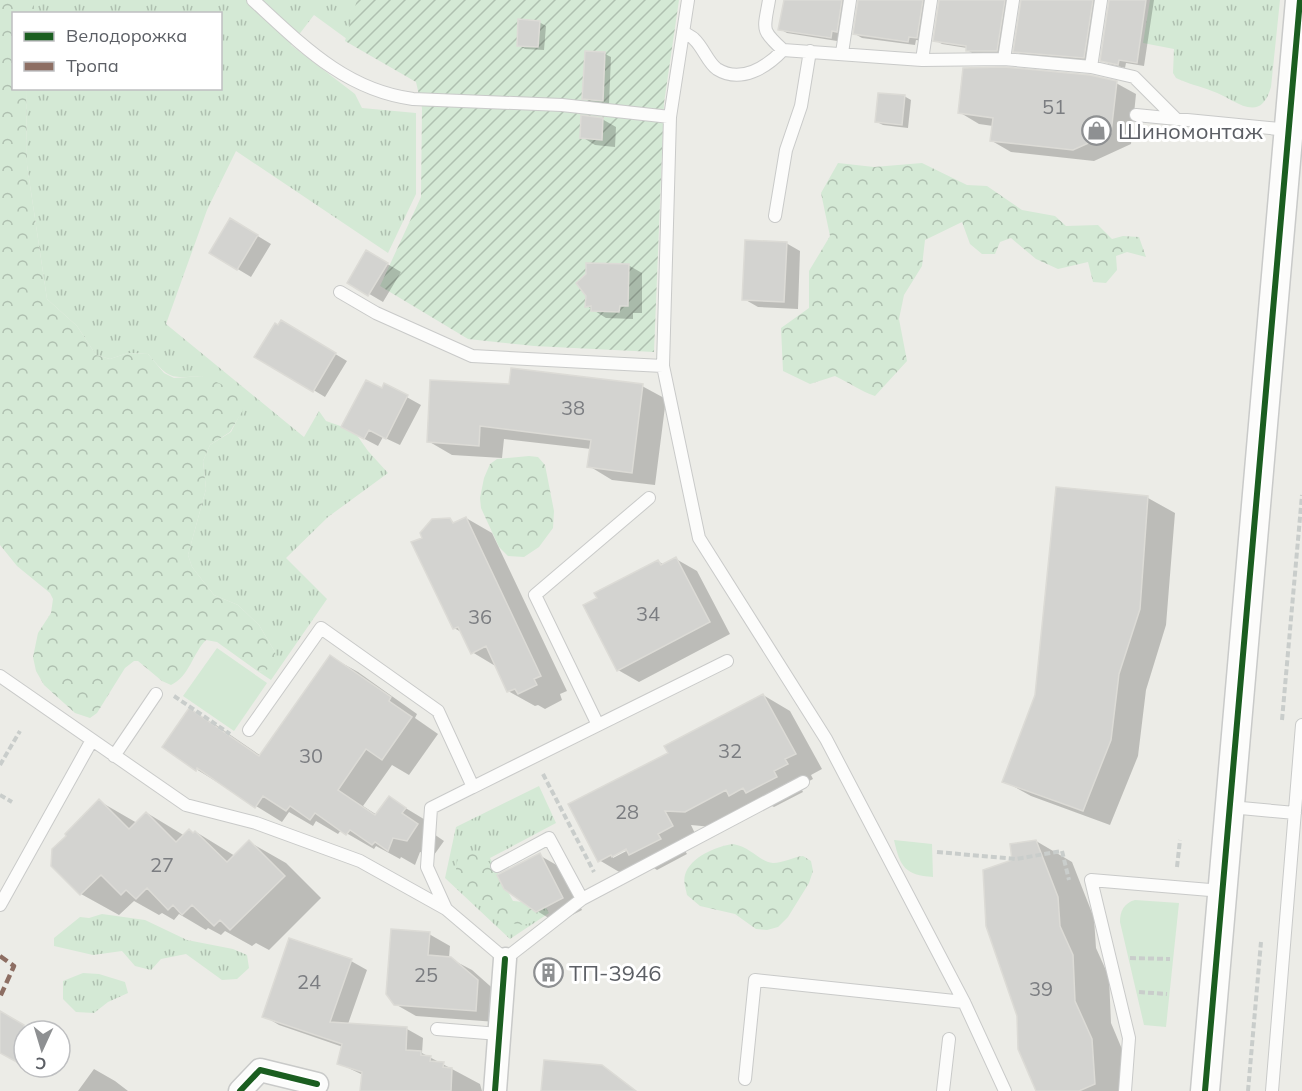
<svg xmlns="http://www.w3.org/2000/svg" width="1302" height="1091" viewBox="0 0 1302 1091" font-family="Mulish,sans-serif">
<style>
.grass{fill:url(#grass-tufts)}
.forest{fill:url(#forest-crowns)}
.park{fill:#d4e9d5}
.garden{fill:url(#garden-furrows)}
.shadow{fill:#0003;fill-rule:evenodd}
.building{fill:#d3d3d0;stroke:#dcdbd6;stroke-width:1.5}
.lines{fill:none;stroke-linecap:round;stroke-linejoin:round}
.service-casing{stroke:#c9cac9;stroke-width:14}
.minor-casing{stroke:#c9cac9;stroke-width:25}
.tertiary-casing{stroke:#c9cac9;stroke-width:31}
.path{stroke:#c9cdcb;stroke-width:4;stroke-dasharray:6 3;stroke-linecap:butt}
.service{stroke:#fcfcfb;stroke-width:12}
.minor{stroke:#fcfcfb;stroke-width:22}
.tertiary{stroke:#fcfcfb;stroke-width:28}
.quiet{stroke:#8d6e63;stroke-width:4.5;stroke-dasharray:9 4.5;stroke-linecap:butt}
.cycleway-casing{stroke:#fff;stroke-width:10}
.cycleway{stroke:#1b5e20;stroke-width:6}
.labels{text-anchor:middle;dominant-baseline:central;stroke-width:6;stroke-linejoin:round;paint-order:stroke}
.number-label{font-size:20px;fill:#7b7d81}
.poi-label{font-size:22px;fill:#5c5f65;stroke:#fff;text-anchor:start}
</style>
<defs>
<pattern id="grass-tufts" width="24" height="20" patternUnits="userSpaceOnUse" patternTransform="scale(1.5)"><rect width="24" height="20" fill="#d4e9d5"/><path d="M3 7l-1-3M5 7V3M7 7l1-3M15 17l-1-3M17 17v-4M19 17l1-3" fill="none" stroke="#afc0b0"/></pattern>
<pattern id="forest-crowns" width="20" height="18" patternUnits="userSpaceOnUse" patternTransform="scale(1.5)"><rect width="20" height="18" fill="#d4e9d5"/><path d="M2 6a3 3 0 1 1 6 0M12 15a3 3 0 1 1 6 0" fill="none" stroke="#afc0b0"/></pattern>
<pattern id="garden-furrows" width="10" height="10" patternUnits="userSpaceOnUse" patternTransform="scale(1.5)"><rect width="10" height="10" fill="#d4e9d5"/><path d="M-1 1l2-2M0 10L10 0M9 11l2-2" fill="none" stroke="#afc0b0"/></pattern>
</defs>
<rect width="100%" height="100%" fill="#ecece7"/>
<path class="grass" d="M34,0H364L351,42L314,15L291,45L355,94L362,108L416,113V194L388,253L236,151L207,210L166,324L304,437L319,411L326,421L349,429L356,434L368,451L388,473L328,517L286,558L327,599L271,680L256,670L262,672L275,652L259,625L238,605L214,595L192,567L188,555L206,489L203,461L210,445L231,432L242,410L202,376C170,378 170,380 148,354L128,353L110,359L96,355L77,326L47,299L27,165L26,89L220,88V14L34,13Z
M1150,0H1280L1271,87C1260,126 1235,99 1212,91C1200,86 1188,84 1176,78L1173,73L1174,49L1143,43Z
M539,786L556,823L490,858L513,901L544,904L549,913L510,939L445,878L456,827Z
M102,914L145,920L187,940L233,949L247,955L249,968L237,979L222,980L186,954L161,959L151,970L135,966L122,951L93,955L54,946V938L80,917L89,918Z
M83,973L99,974L125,982L128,993L108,1002L94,1013L76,1012L63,999V981Z"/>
<path class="forest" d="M0,0H34V13L14,14V88L26,89L27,165L47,299L77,326L96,355L110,359L128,353L148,354L164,373L174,378L202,376L221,384L239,396L243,410L230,432L210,445L203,461L206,489L188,555L192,567L214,595L238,605L259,625L275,652L276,659L272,667L262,672L256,670L217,642L206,640C193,653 189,677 171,685L162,681L138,661H134L125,668L97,713L90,718L75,713L44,685L36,671L33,657L38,633L51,613L53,599L50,593L17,566L0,545Z
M838,163L874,167L922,163L967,185L987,186L1022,210L1055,216L1066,226L1098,225L1112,239L1123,236L1139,237L1146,257L1127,252L1116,256L1117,270L1106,283L1093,282L1088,262L1058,269L1036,259L1011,238L1000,242L995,254H982L970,244L962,222L925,240L922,266L904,295L899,319L907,361L875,396C860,391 850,383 835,376L810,384L783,371L781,328L809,308V271L830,236L821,193Z
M529,456L538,457L545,465L554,511L553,528L539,547L524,557L508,556L499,547L481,508L480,498L484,478L490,464L497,459Z
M733,844C751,847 760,862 773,863C783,863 793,857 803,856L811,861L813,871L809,883L788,917L778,927L767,930L756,929L735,914L700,906L687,895C686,889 683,882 685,875C690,857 717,846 733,844Z
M468,852C493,854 500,882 511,901L539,905L543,911C541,917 539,918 534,921C515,934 491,910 478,897C471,891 462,885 458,877C455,872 456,864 458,859Z"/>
<path class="park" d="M217,648L267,683L234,731L183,696Z
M894,840L932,844L933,877C905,875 900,867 894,840Z
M1135,900L1179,903L1166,1027L1144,1025L1120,922C1120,911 1124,903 1135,900Z"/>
<path class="garden" d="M357,0H679L664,103L654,352L534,346L468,339L380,286L421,197L422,108L416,82L345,41Z"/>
<path class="shadow" d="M785,0H850L844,35L839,34L837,41L787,33L780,29Z
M860,0H932L924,41L916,40L915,45L862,38L855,34Z
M941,0H1013L1004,54H974L967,50V48L942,44L935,40Z
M1023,0H1101L1091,61L1022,55L1015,51Z
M1111,0H1154L1144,66L1126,63L1125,68L1109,64L1102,60Z
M539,22L546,26L544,50L525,49L518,45Z
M605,54L611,57L609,104L590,102L584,98Z
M1116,83L1136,94L1131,144L1094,161L1011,152L992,141L993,126L979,124L959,112Z
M904,96L911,100L908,128L883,125L877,122Z
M602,119L616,127L615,147L595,145L582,137Z
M231,220L271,244L251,277L211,253Z
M786,243L800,251L798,309L758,307L744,299Z
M367,252L401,272L383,302L349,282Z
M628,265L642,273V313H633V319L606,318L587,306Z
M282,322L347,361L325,397L257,356Z
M385,385L421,405L400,445L383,437L378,446L357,435Z
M510,386H642L666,399L655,485L612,480L589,466L591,449L504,439L502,458L452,455L428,441Z
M1148,498L1175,513L1166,625L1146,690L1138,756L1110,825L1031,796L1004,781Z
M466,518L492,533L567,691L560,694L562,700L545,709L538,705L535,706L508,691L497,667L472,652L463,633L454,628L424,538L450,520L455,523Z
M676,559L697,571L730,634L639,682L618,670L658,561L664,565Z
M331,657L358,672L417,714L415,718L438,734L409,775L392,765L363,806L377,815L389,798L432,824L428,830L444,841L434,855L420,852L415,865L401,857L400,859L376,846L374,849L341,830L338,834L316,821L313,826L289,812L282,822L196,769L190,710L216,725L261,756Z
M763,695L790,711L822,769L811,775L813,779L800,786L803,792L774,807L768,804L712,827L691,825L699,842L684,849L687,854L657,870L651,866L626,876L599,860L670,754ZM632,845L634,847L613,858V855Z
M99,801L137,823L147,813L185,836L196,832L235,856L249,842L286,863L321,898L269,950L256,943L252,946L225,931L221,935L208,928L206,930L179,914L174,920L162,913L159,915L134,901L119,915L81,894L53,865Z
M1036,841L1072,862L1094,918L1096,948L1109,977L1111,1023L1127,1061L1129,1091H1038L1014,861Z
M539,855L560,867L582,910L557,923L537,911Z
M429,934L450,946L449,958L472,970L498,993L496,1022L416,1016L395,1004Z
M351,961L367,970L348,1024L407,1029L423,1038L422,1053L480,1084L482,1091H362L363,1075L338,1063L343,1047L279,1025L264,1016Z
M94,1069L115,1081L128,1091H78Z"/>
<path class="building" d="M784,0H842L837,32L832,31L831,38L778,30Z
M858,0H923L917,38L909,37L908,42L853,34Z
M939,0H1005L997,51H966V46L933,41Z
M1021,0H1093L1084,58L1013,52Z
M1109,0H1146L1137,63L1119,60L1118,65L1100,61Z
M518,19L540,21L538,47L517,46Z
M585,51L605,52L603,101L582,99Z
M1004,67L1090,75L1117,81L1111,133L1073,150L990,141L993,118L958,113L963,68Z
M878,93L905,95L902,125L875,122Z
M581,115L603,118L602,140L580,138Z
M230,218L258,235L237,270L209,253Z
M745,240L787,242L784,302L742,300Z
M366,250L388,263L368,296L347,283Z
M586,263L629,264L628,306H620L619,312L591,311V306L585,307L586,296L576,283L586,274Z
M281,320L336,353L313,392L254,357L275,323L278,325Z
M511,368L643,384L632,473L587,467L591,440L480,426L479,446L427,442L430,380L509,384Z
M366,380L382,388L384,383L408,395L386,439L369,430L364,439L341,427Z
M1056,487L1148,496L1140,609L1119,674L1111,740L1083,811L1002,782L1035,695Z
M466,517L541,676L534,679L537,685L518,694L515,689L507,692L486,646L471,654L458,627L453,629L411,542L422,538L420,533L432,519L450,518L453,523Z
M676,557L710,622L617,671L583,605L597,598L594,593L658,560L661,565Z
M330,655L391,697L389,701L412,717L382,760L366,749L338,790L375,815L389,796L406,808L402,813L418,824L407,841L393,838L388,851L375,842L372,845L350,830L346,835L315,813L310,820L290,806L286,811L263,796L255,808L197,768L196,771L162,747L189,708L259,756Z
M763,694L796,754L785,759L788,764L774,771L777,777L746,793L743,788L729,796L726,790L685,812L665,811L673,826L658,834L661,839L629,855L626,849L612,857L611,855L598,862L568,804L668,753L664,746Z
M99,799L129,829L146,812L176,842L189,829L193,833L195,831L227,862L249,840L285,876L230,930L220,920L214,926L192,905L182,915L173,905L168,910L147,888L136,899L126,890L121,895L101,875L80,895L51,866L52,849L66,836L65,834Z
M1036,840L1058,897L1060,926L1073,955L1075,1001L1092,1039L1095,1084L1079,1091H1036L1018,1049L1017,1016L986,926L983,870L1012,860L1010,844Z
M540,853L563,898L536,912L504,889L497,875Z
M391,929L430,932L428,955L451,957L478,980L476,1011L394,1005L386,994Z
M289,938L352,959L330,1022L407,1027L406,1050L421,1051V1055L431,1056L430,1061L444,1062L443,1067L452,1068L451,1091H360L362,1072L337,1064L342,1044L262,1017Z
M0,1011L24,1025V1066L0,1053Z
M544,1060L602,1065L636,1091H541Z"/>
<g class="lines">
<defs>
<path id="service" d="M253,0C302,45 345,90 413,99L562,105L670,117
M688,0L670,117L663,366L699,538L826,739L964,1002L1005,1091
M769,0C764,30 760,29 783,50L922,60L1004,59L1091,67L1134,77L1176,119
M683,32C686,34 691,36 694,39C703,47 708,63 717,69C741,84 767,67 783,50
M842,53L850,0
M1004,59L1013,0
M922,60L931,0
M1091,67L1101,0
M1136,115L1289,130
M775,216L786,150L801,106L810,51
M340,292L376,313L472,356L663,366
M0,676L186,805L256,823L360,861L446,909
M598,725L535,595L649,498
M249,730L321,628L438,711L473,787L431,808L427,867L446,909L505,959L582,899L803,782
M114,756L156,694
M473,787L727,661
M1230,807L1295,813
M497,866L549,838L582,899
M0,905L92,740
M437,1029L499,1034
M745,1079L755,980L964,1002
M943,1091L949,1039
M1125,1091L1129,1038L1091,880L1222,891
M1272,1091L1302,725"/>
<path id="minor" d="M240,1091L260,1070L317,1084
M495,1091L505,959"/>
<path id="tertiary" d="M1205,1091L1300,0"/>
</defs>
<use href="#service" class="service-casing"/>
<use href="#minor" class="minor-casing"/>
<use href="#tertiary" class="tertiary-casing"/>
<path class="path" d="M174,696L230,734
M1282,720L1302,495
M0,765L20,731
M543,774L594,872
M0,795L12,802
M937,852L1016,859L1062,851L1069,880
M1177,867L1180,840
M1130,958L1170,959
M1139,992L1167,994
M1248,1091L1261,942"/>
<use href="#service" class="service"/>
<use href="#minor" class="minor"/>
<use href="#tertiary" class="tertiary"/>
<path class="quiet" d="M0,956L14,966L0,997"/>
<defs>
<path id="cycleway" d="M240,1091L260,1070L317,1084
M495,1091L505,959
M1205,1091L1300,0"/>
</defs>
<use href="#cycleway" class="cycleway-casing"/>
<use href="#cycleway" class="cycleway"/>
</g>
<defs>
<symbol id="shop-ring" viewBox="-11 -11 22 22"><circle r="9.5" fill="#fff" stroke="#8e9092" stroke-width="1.5"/><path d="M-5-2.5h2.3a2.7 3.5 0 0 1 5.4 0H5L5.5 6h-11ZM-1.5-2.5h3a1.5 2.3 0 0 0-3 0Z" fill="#8e9092"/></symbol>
<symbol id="building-ring" viewBox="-11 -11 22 22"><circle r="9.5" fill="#fff" stroke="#8e9092" stroke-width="1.5"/><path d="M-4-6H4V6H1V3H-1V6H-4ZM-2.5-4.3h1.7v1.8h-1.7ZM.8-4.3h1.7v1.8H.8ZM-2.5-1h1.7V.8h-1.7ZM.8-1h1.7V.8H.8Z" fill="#8e9092"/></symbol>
</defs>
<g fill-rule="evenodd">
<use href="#shop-ring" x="1080" y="114" width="33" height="33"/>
<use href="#building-ring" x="532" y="956" width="33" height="33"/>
</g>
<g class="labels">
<g class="number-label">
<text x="1054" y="106">51</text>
<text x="573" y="407">38</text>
<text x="648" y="613">34</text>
<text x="480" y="616">36</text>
<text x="730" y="750">32</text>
<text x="311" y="755">30</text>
<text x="627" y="811">28</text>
<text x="162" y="864">27</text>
<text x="426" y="974">25</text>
<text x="309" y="981">24</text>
<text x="1041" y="988">39</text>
</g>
<g class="poi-label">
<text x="1118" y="131">Шиномонтаж</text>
<text x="569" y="973">ТП-3946</text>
</g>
</g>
<rect x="12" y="12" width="210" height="78" fill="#ffffff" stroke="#bebfc1" stroke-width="1.5"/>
<rect x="24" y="32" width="30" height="9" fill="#1b5e20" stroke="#bebfc1" stroke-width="1.5"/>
<text x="66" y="42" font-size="18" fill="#5c5f65">Велодорожка</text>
<rect x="24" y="62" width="30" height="9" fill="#8d6e63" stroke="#bebfc1" stroke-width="1.5"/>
<text x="66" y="72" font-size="18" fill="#5c5f65">Тропа</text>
<g transform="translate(42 1049) rotate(184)"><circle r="28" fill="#ffffff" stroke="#bebfc1" stroke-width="1.5"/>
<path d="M0-4.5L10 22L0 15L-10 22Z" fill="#8e9092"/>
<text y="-9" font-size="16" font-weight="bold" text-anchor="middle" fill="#5c5f65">С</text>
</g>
</svg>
